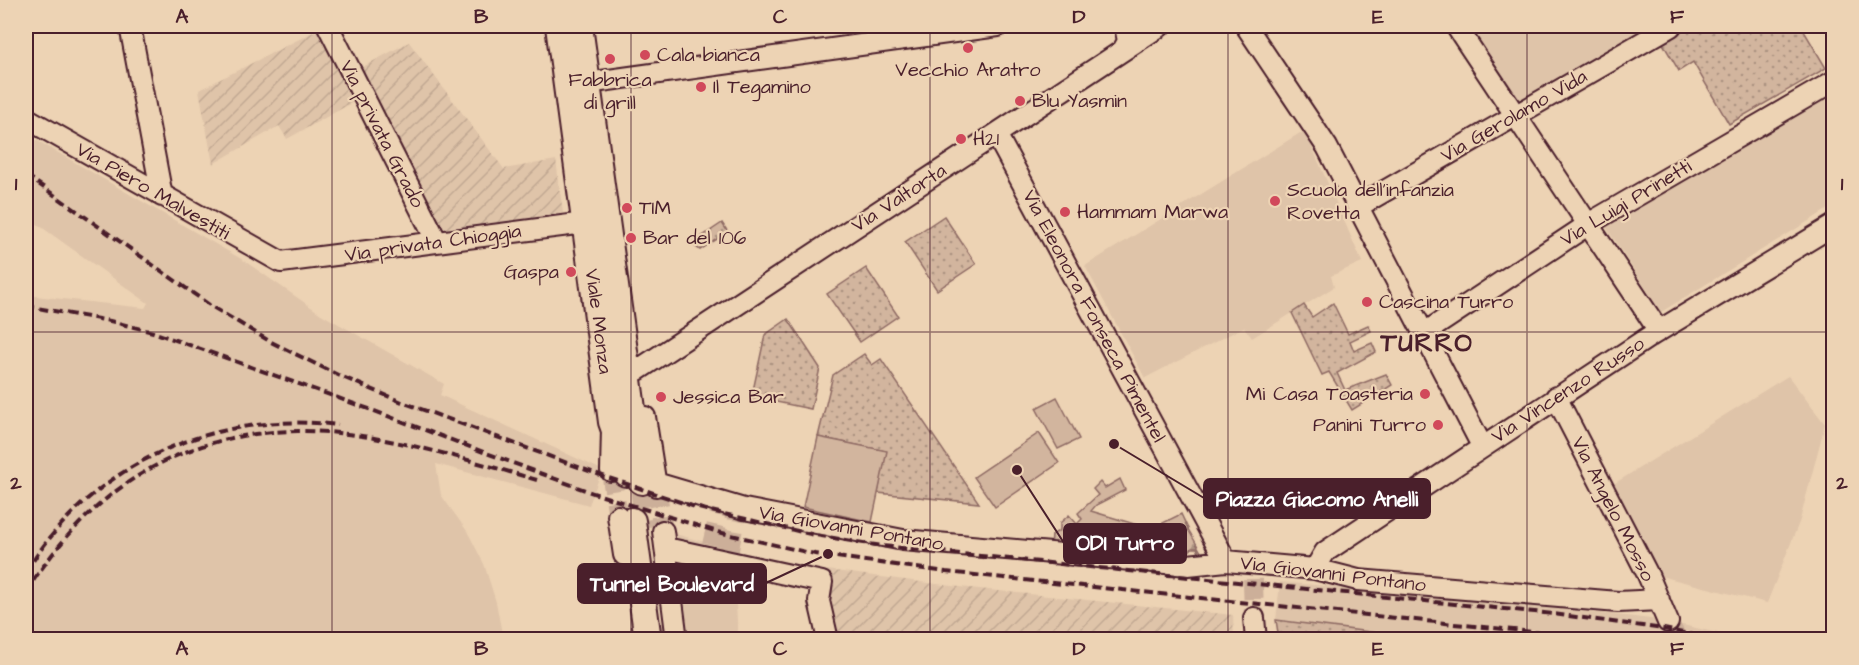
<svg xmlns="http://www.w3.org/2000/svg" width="1859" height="665" viewBox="0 0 1859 665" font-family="'Architects Daughter',sans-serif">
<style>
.built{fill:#dfc4a9}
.industrial{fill:url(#industrial-furrows)}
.grass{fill:url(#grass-dots);stroke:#8e6a64;stroke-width:1.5}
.forest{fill:url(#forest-firs);stroke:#8e6a64;stroke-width:1.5}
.garden{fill:#d2b59e;stroke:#8e6a64;stroke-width:1.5}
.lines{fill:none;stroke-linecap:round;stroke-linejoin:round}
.minor-tunnel{stroke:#ccaf99;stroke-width:20;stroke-dasharray:20 10;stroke-linecap:butt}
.major-tunnel{stroke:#ccaf99;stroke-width:26;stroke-dasharray:26 13;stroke-linecap:butt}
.minor-casing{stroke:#4a1f2b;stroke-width:24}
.major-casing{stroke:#4a1f2b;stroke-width:30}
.minor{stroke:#edd3b4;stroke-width:20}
.major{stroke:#edd3b4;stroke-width:26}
.rail{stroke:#4a1f2b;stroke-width:4;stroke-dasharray:9 4.5;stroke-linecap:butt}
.grid{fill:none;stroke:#4a1f2b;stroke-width:1.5;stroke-opacity:0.55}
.poi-dot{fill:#d1495b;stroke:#edd3b4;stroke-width:2}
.labels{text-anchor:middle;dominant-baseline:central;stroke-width:4.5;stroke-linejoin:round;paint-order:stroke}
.poi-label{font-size:20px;fill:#4a1f2b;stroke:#edd3b4;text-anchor:start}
.street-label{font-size:20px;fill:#4a1f2b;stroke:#edd3b4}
.district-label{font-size:26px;font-weight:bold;letter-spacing:1.5px;fill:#4a1f2b;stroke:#edd3b4}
.leader{fill:none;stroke:#4a1f2b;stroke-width:2}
.callout-dot{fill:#4a1f2b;stroke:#edd3b4;stroke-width:2}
.callout{fill:#4a1f2b;stroke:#4a1f2b;stroke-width:2}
.callout-label{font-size:21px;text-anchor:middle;font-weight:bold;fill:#fff}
.neatline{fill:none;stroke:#4a1f2b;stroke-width:2}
.grid-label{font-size:20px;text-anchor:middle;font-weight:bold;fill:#4a1f2b}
</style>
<defs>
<pattern id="industrial-furrows" width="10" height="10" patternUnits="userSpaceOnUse" patternTransform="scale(1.5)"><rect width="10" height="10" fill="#dfc4a9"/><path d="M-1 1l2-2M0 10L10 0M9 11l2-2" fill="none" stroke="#c1a892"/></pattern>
<pattern id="grass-dots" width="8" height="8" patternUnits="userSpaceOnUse" patternTransform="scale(1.5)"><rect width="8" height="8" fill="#d2b59e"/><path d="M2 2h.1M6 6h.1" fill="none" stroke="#ac9381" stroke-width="1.8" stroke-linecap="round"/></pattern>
<pattern id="forest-firs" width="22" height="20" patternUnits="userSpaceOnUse" patternTransform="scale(1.5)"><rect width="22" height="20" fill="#d2b59e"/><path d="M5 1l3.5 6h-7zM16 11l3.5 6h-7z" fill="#ac9381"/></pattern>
</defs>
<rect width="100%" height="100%" fill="#edd3b4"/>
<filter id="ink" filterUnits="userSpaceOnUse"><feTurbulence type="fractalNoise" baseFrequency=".0167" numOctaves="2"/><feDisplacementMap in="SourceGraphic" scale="12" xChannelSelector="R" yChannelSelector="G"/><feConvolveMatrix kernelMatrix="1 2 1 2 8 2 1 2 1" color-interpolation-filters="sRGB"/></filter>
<g filter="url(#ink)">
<path class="built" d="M1461,26H1659L1516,108Z
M1833,94V206L1661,312L1606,227Z
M1300,133H1306L1362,262L1331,276L1334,287L1252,338L1244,327L1145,378L1085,266Z
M26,134L243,260L321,314L444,384L440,395L602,470L589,505L436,464L441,495L467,531L484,564L496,602L503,639H26V295L145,308L148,303L26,216Z
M1788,376L1825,424L1800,520L1767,603L1660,576L1612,485Z
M668,532L733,550L738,639H683Z
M1280,582L1519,603L1659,620L1670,639H1392V635L1276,620Z
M1678,624L1718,633L1744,639H1687Z"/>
<path class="industrial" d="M325,26L355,71L409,42L504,169L556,160L563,213L438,239L366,95L287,139L279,126L213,164L199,90Z
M827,570L960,587L1233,615L1234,639H830L821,603Z"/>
<path class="grass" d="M1690,26H1801L1826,68L1729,124L1693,62L1679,71L1662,42Z
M944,216L976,264L937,290L905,242Z
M722,223L728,232L700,250L689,242L695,241Z
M866,268L898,316L860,342L827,294Z
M1333,303L1348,334L1368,325L1371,331L1350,341L1354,351L1372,343L1376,352L1337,373L1345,390L1386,374L1392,385L1352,410L1329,372L1322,375L1292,313L1304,305L1312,317Z
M788,319L820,368L811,409L767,400L766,403L751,400L765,335Z
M864,354L872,365L881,359L979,503L878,493L886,451L818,437L833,375Z
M1276,620L1393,635L1392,639H1279Z"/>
<path class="forest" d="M1188,529L1201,552L1200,555L1197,548H1192L1187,554L1189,559H1169Z"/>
<path class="garden" d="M1057,397L1079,439L1058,449L1036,408Z
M1039,433L1059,463L995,507L974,477Z
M818,437L887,451L872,522L803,507Z
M1120,479L1125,490L1096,505L1091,511L1151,529L1181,514L1188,529L1169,559L1051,548L1052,535L1060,530V523L1069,515L1077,524L1082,519L1078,513L1098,495L1093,489L1100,482L1105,488Z"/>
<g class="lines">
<path class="minor-tunnel" d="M611,471L618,516
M656,486L663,531
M712,545L721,507
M729,550L736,511
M1253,579L1254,618
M1668,622L1678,640"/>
<path class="major-tunnel" d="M642,481L648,527"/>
<defs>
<path id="minor" d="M130,26L162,196
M328,26L437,242
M1246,26L1327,147L1482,446
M1456,26L1659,331
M1123,50L1128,41L1125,26
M587,83L998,26
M26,118L281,262L585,223
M996,134L1226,561
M1357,207L1671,26
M1423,334L1595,220L1834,81
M638,370L1160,26
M1556,397L1648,575L1668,622
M645,417L656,486
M611,471L612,428
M656,483L744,509L903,540L1188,565L1226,561L1315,569L1358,580L1618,602L1659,600
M618,516L624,555
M663,531L677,640
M666,548L822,582L819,601L828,640
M1315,569L1325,552L1652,335L1834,225
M1254,618L1256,640"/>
<g id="major">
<path id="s1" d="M559,26L612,422L622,450L626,473"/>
<path d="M579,26L642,481"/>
<path d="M632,521L648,640"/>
</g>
</defs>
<use href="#minor" class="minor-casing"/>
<use href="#major" class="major-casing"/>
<use href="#minor" class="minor"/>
<use href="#major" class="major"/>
<path class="rail" d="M26,175L211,306L271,342L338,375L402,402L600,475L698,508L815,535L882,546L1554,614L1664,629L1717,640
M26,306L110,321L153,332L369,409L593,493L718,532L815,554L946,572L1611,640
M26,572C92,463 214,410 338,425
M26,592C88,493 177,432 298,431C373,430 465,459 537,480"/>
</g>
</g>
<path class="grid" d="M332,26V640M631,26V640M930,26V640M1228,26V640M1527,26V640M26,332H1834"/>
<g class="poi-dot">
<circle cx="968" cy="48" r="6"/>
<circle cx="645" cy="55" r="6"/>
<circle cx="610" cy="59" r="6"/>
<circle cx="701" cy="87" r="6"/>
<circle cx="1020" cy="101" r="6"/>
<circle cx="961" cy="139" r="6"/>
<circle cx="1275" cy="201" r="6"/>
<circle cx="627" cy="208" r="6"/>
<circle cx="1065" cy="212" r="6"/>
<circle cx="631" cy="238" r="6"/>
<circle cx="571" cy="272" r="6"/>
<circle cx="1367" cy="302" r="6"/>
<circle cx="1425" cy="394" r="6"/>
<circle cx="661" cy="397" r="6"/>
<circle cx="1438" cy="425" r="6"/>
</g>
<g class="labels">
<g class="poi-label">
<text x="657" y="55">Cala bianca</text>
<text x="968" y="70" text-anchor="middle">Vecchio Aratro</text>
<text x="610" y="80" text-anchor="middle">Fabbrica<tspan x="610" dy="23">di grill</tspan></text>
<text x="713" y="87">Il Tegamino</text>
<text x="1032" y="101">Blu Yasmin</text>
<text x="973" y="139">H21</text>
<text x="1287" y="190">Scuola dell'infanzia<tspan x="1287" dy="23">Rovetta</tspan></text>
<text x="639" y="208">TIM</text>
<text x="1077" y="212">Hammam Marwa</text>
<text x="643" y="238">Bar del 106</text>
<text x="559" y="272" text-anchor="end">Gaspa</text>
<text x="1379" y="302">Cascina Turro</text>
<text x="1413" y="394" text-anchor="end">Mi Casa Toasteria</text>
<text x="673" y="397">Jessica Bar</text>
<text x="1426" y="425" text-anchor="end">Panini Turro</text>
</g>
<g class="street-label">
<text transform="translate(1514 116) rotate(-30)">Via Gerolamo Vida</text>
<text transform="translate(382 134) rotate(63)">Via privata Grado</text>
<text transform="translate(153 191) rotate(30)">Via Piero Malvestiti</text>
<text transform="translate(899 198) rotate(-33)">Via Valtorta</text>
<text transform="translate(1626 203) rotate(-31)">Via Luigi Prinetti</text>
<text transform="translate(433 243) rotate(-8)">Via privata Chioggia</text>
<text transform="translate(1094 316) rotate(62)">Via Eleonora Fonseca Pimentel</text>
<text stroke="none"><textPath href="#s1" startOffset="298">Viale Monza</textPath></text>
<text transform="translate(1568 390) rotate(-33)">Via Vincenzo Russo</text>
<text transform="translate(1613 509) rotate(63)">Via Angelo Mosso</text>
<text transform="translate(851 528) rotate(10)">Via Giovanni Pontano</text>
<text transform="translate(1333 574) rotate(7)">Via Giovanni Pontano</text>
</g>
<g class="district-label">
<text x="1427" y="343">TURRO</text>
</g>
</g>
<path class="leader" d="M1114 444L1204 498M1017 470L1064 543M828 554L766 583"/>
<g class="callout-dot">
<circle cx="1114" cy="444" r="6"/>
<circle cx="1017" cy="470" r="6"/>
<circle cx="828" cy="554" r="6"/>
</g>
<g class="callout">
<rect x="1204" y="479" width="226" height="39" rx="6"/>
<rect x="1064" y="524" width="122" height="39" rx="6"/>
<rect x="578" y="564" width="188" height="39" rx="6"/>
</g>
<g class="callout-label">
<text x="1317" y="506">Piazza Giacomo Anelli</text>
<text x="1125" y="550">ODI Turro</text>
<text x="672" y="591">Tunnel Boulevard</text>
</g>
<rect width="1859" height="665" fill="none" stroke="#edd3b4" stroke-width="66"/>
<rect x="33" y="33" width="1793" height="599" class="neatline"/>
<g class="grid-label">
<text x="182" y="23">A</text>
<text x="481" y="23">B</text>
<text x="780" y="23">C</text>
<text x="1079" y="23">D</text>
<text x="1378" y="23">E</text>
<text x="1677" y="23">F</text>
<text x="16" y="190">1</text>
<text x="1842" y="190">1</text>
<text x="16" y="489">2</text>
<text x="1842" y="489">2</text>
<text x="182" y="655">A</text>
<text x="481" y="655">B</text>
<text x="780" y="655">C</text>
<text x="1079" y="655">D</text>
<text x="1378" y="655">E</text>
<text x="1677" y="655">F</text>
</g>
</svg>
